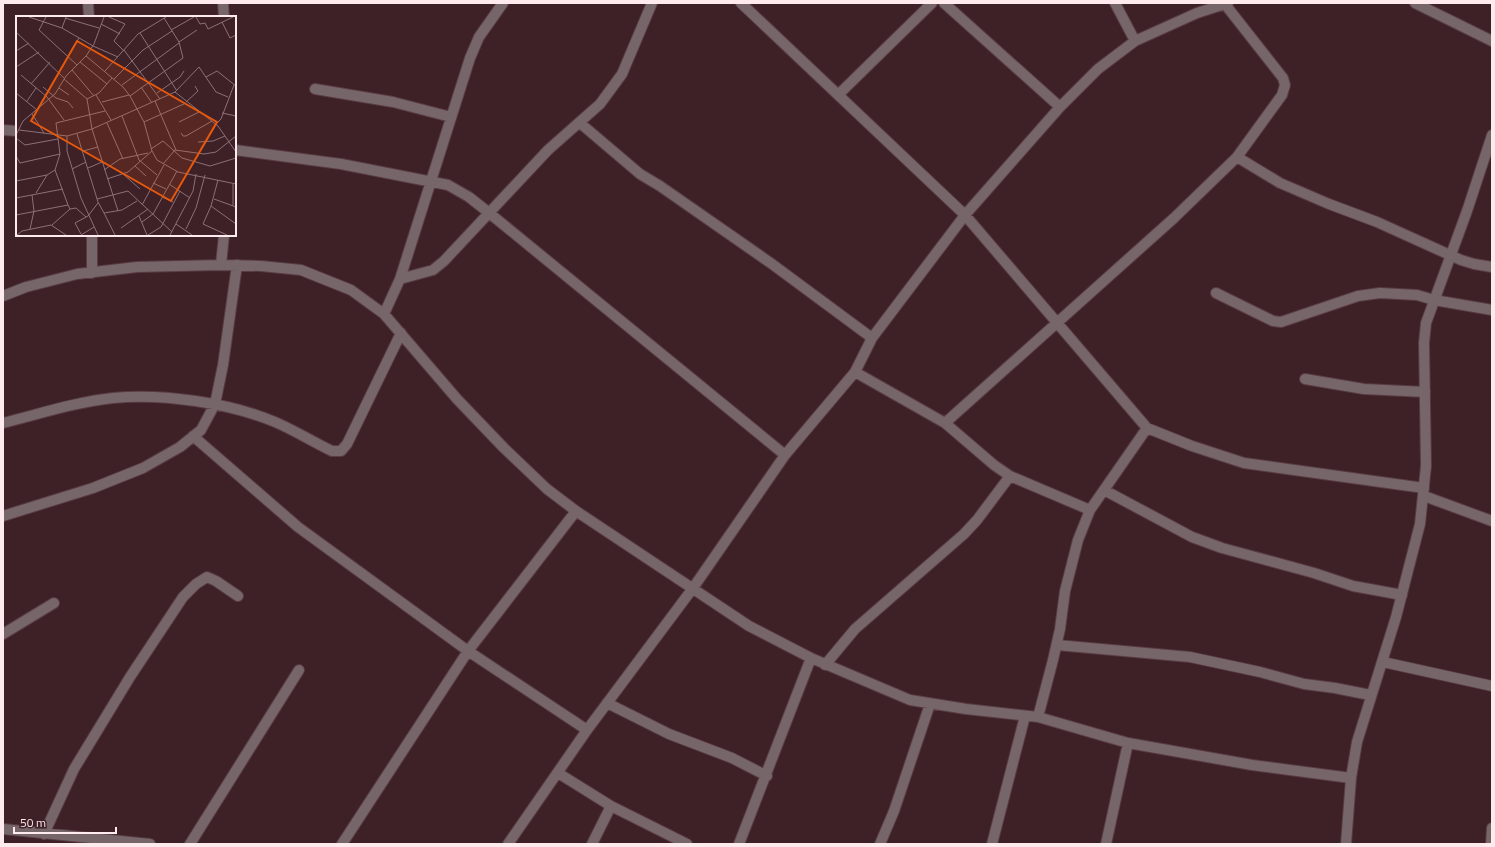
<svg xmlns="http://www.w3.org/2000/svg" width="1495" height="847" viewBox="0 0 1495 847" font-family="'Titillium Web',sans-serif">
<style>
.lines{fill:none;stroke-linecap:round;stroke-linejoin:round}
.minor-casing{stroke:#593c43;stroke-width:12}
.tertiary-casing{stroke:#593c43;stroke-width:12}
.minor{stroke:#766669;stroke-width:10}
.tertiary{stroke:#766669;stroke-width:10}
.inset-road{fill:none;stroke:#8b7176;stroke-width:1}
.view{fill:#e8590c;fill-opacity:0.15;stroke:#e8590c;stroke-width:2}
.inset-edge{fill:none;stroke:#ffeaed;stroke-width:2}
</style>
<rect width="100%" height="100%" fill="#3e2027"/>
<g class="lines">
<defs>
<path id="minor" d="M88,3L89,17
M223,3L224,17
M741,3L965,215L1147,428L1192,446L1244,463L1424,488
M944,3L1060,107
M1115,3L1135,41
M1415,3L1492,41
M315,89L393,102L451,117
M838,95L932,3
M580,123L640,174L660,186L772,264L872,338
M3,130L17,131
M235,150L341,164L448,185L469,197L488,212L785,455
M1237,157L1280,183L1329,204L1377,222L1461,260L1474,264L1492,267
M221,265L224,235
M92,273V235
M400,279L433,270L444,261L548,150L600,104L622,74L652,3
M1216,293L1273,321L1281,322L1358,296L1380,293L1417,295L1434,300L1492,310
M3,296L26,287L77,274L137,267L221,265L261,266L301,270L351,290L384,314L457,399L504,448L547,489L576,511L749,626L811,658L910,700L966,709L1038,717L1128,743L1252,765L1351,778
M384,314L400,279L470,58L479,37L503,3
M855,372L945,423L994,465L1010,476L1090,510
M1305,379L1364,389L1425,392
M3,423C39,414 76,402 113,398C162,393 230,403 275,422C294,430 313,442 332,451H341L347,444L401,333
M945,423L1174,218L1237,157L1282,95L1285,85L1283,78L1224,3
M193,436L298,527L468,651L587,730
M1104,490L1192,537L1222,548L1314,573L1353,586L1402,595
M1424,496L1492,521
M3,516L93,488L143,468L180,447L201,430L215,404L223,365L237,265
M3,634L54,603
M1057,645L1190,657L1260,672L1304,684L1335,688L1370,695
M1383,662L1492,686
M825,665L855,629L964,534L977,520L1010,476
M607,703L669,734L732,758L767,776
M1038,717L1053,660L1060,629L1065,591L1078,540L1090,510L1147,428
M558,773L611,806L687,844
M3,829L150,844
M44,834L74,769L130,677L183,597L196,584L207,577L216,581L238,596
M190,844L299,670
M342,844L468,651L576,511
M508,844L587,730L693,588L785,455L855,372L872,338L965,215L1060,107L1098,69L1135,41L1197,13L1228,3
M592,844L611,806
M739,844L811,658
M880,844L894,811L930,704
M992,844L1025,716
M1106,844L1128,743
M1491,844L1492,828"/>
<path id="tertiary" d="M1346,844L1351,778L1357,742L1396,617L1420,524L1426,466L1424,343L1426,323L1467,211L1492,135"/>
</defs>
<use href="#minor" class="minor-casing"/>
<use href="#tertiary" class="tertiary-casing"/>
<use href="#minor" class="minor"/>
<use href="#tertiary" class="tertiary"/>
</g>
<g transform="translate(16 16)">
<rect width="220" height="220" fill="#3e2027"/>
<path class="inset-road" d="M13,1L46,12M30,1L23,14L61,49M50,1L46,12L77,30M93,1L109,8L98,25L108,35M180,1L184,8L189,7L192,13L217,1M49,2L83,12M206,6L214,22L220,19M85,8L104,18M155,14L178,1M0,16L48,62M124,17L161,75M163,26L181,14M77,30L102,41M56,33L63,22M108,34L144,83M0,35L13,27M70,40L107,71L114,80L128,106L136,135L141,144L162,156L220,168M64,46L91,68M0,51L23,36M56,54L78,80M89,55L122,18L150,1M5,59L31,81L48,104M190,61L201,55L220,70M48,63L71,83L76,113L102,195M98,63L127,34L156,15M15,68L34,46M106,69L163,27M27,71L40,82L52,86L57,92M125,71L136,87M43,72L53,79M159,76L202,110L220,136M0,77L21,94M141,77L164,61L168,55M80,79L95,104M114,80L167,42L163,26L148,2M71,83L83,77L96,62M11,85L20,72M139,85L160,134M86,86L113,79M170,86L182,75L179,70M206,97L220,100M16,98L28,117M106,100L123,144L141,159M128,106L170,87M163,106L183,96M91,107L107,143M200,108L205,103L218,69M3,114L51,120L76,113L159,76L183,51L200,76L212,81M165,117L167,120H170L196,105M61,118L82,186L88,197L106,194L121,185M0,119L7,105L39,78L50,60L70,40L78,28L88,1M51,120V135L65,182L82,219M0,122L9,129L42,123M182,126L197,125L209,120M135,133L147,125L166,142L194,150L220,142M67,135L82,131M0,140L4,147L44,138M147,148L159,134L188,138L200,136L220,120M119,150L130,160M72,152L86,146M56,153L70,146M39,154L52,189M88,154L104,143L132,137M107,158L124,173M91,163L112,156L136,135M202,164L195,190L187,208L211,219M0,165L31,159L39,154L44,138L40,107L89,95M137,167L150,173M153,168L174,182M20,177L31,159M146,181L157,186M0,182L47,173M81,183L112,175L156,216M198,183L220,191M126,189L148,149M195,190L220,208M217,190V168M88,197L99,219M137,198L161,155M0,199L52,189L54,193M123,200L131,219M126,206L137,198M160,208L176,219M36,209L54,193L60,192L70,201M105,212L132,193M14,213L18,195L16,179M170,213L180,192L189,159M65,218L59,207L72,200L82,187M1,219L6,215L35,209L50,219M65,219L78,211M132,219L145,211L164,175M154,219L177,175L180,158"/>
<path class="view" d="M61,25L201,106L155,185L15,105Z"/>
<rect width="220" height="220" class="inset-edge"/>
</g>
<rect width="1495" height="847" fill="none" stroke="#ffeaed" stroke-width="8"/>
<path d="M14 827v6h102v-6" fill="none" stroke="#ffeaed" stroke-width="2"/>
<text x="20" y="827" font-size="12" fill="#ffeaed" stroke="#3e2027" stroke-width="3" paint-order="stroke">50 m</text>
</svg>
